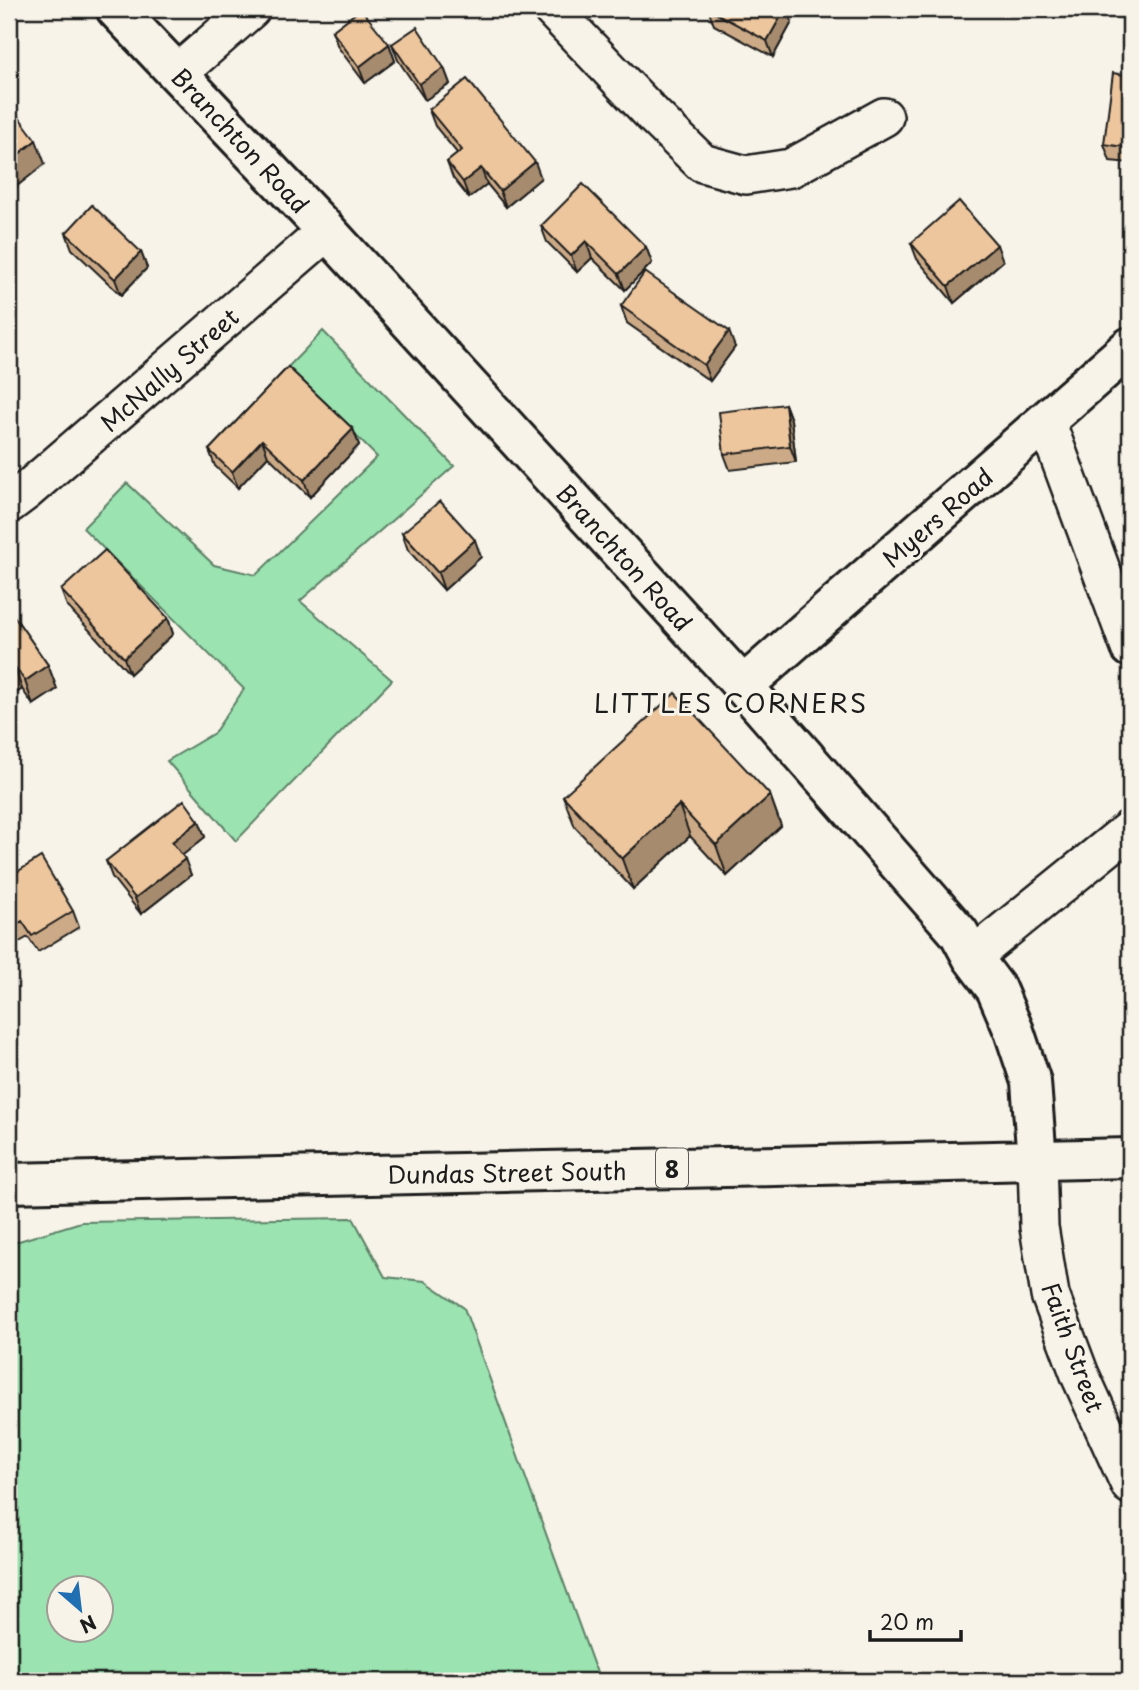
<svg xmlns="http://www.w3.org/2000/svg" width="1139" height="1690" viewBox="0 0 1139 1690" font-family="'Playpen Sans',sans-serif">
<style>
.green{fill:#9be3b1;stroke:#5c8066;stroke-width:2;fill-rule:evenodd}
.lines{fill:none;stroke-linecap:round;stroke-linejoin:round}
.minor-casing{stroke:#1c1c1c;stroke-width:42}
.major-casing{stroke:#1c1c1c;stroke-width:44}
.minor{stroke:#f7f3e8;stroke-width:37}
.major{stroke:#f7f3e8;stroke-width:38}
.wall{fill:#ccaa87;stroke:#1c1c1c;stroke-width:2}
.shaded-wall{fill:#a68b6e;stroke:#1c1c1c;stroke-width:2}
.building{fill:#edc69d;stroke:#1c1c1c;stroke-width:2}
.labels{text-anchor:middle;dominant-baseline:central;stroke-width:6;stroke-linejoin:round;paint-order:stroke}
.shield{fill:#f7f3e8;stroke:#5e5c59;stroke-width:2}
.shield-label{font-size:23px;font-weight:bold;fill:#1c1c1c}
.street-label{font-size:24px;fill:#1c1c1c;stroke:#f7f3e8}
.neighbourhood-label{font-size:26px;letter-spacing:2px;fill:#1c1c1c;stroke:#f7f3e8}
</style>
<rect width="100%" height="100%" fill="#f7f3e8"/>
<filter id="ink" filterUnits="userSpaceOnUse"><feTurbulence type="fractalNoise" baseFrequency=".0143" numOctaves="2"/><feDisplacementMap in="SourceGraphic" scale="14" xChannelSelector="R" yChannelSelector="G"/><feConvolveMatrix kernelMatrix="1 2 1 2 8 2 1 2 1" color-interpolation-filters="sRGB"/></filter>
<g filter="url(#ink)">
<path class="green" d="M323,331L454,466L300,601L392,680L236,841L167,761L214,733L244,689L83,528L127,483L214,565L256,575L377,457L288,367Z
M353,1218L385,1277L425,1281L464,1308L594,1666L602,1681H9V1244L81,1222ZM60,1588H102V1630H60Z"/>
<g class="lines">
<defs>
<path id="minor" d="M552,9L654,116L702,163L746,175L791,168L884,117
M178,73L251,9
M1046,421L1130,648
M9,504L25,492L327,231
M972,957L1130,829
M1037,1161L1039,1227L1050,1295L1080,1375L1130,1485"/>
<path id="major" d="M116,9L327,231L743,686L959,933L972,957L996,989L1014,1031L1031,1082L1037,1161
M743,686L1130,347
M9,1183L1130,1158"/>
</defs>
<use href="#minor" class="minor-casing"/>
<use href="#major" class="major-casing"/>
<use href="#minor" class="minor"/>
<use href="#major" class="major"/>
</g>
<path class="wall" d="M708,9L792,22L773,57L714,25Z
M332,31L389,44L395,61L365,83L338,47Z
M392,44L444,68L450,84L425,100L398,60Z
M1130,76V163L1110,161L1104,144Z
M429,110L541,178L506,207L487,184L469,198L453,178L447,162L458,154L435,126Z
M541,226L646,247L652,263L625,290L592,258L577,272L547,242Z
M66,233L141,252L147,268L121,295L72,249Z
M911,243L1003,261L954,303L917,259Z
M621,306L735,347L710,381L627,323Z
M288,367L353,429L359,445L310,497L268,456L238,488L215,466L209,450Z
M785,404L791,420L796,462L730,470L724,454Z
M402,533L481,557L444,590L408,550Z
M61,590L168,618L173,634L130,674L67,606Z
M9,609L48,665L57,689L33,705L22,689L9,699Z
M770,795L781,826L727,876L690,836L633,889L575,827L563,796Z
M199,821L205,837L182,855L191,875L141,914L112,877L106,861Z
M9,877L73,911L79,927L38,952L28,937L9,948V901L12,899L9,891Z"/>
<path class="shaded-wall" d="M785,9H788L792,22L773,57L767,41Z
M389,44L395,61L365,83L359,67Z
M444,68L450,84L425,100L419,84Z
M36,140L45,164L12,190L9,182V162Z
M535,162L541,178L506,207L500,191Z
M481,168L487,184L469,198L463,182Z
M586,241L592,258L577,272L571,256Z
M997,245L1003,261L954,303L948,286Z
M646,247L652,263L625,290L619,274Z
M141,252L147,268L121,295L115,279Z
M729,331L735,347L710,381L704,365Z
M785,404L791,420L796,462L790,446Z
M353,429L359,445L310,497L304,480Z
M262,440L268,456L238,488L232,472Z
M475,540L481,557L444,590L438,573Z
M168,618L173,634L130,674L124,658Z
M48,665L57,689L33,705L25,681Z
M14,666L22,689L9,699V669Z
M770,795L781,826L727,876L716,845Z
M679,805L690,836L633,889L622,859Z
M199,821L205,837L178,859L172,842Z
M185,859L191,875L141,914L135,898Z"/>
<path class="building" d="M361,9L389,44L359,67L332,31Z
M708,9H785L767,41Z
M417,27L444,68L419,84L392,44Z
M1113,73L1130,76V148L1104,144Z
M467,79L535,162L500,191L481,168L463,182L447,162L462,150L429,110Z
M9,104L36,140L9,162Z
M583,184L646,247L619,274L586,241L571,256L541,226Z
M959,201L997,245L948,286L911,243Z
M92,205L141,252L115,279L66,233Z
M645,272L729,331L704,365L621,306Z
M288,367L353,429L304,480L262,440L232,472L209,450Z
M785,404L790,446L724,454L719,412Z
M440,501L475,540L438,573L402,533Z
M105,550L168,618L124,658L61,590Z
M9,609L48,665L25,681L14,666L9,669Z
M675,693L770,795L716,845L679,805L622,859L563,796Z
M184,800L199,821L172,842L185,859L135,898L106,861Z
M41,857L73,911L32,936L22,921L9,929V901L15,897L9,886V877Z"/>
</g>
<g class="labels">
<rect class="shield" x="656" y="1148.5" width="32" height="39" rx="5"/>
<g class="shield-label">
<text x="672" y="1168">8</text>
</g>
<g class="street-label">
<text transform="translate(241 140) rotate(47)">Branchton Road</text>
<text transform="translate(169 369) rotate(-41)">McNally Street</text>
<text transform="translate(937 517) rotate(-41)">Myers Road</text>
<text transform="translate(625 557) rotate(48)">Branchton Road</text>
<text transform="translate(507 1172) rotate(-1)">Dundas Street South</text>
<text transform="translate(1074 1347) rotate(70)">Faith Street</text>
</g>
<g class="neighbourhood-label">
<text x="731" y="702">LITTLES CORNERS</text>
</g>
</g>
<rect width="1139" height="1690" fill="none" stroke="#f7f3e8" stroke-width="35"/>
<rect x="18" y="18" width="1104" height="1655" fill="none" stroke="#1c1c1c" stroke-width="2.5" filter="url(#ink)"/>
<g transform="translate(80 1609) rotate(152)"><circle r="33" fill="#f7f3e8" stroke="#9f9d96" stroke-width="2"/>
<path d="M0-5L12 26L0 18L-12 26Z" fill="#1f6fb2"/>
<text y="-10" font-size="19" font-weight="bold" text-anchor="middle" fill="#1c1c1c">N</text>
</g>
<path d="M870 1630v10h91v-10" fill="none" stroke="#1c1c1c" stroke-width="3.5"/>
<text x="880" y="1630" font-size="21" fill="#1c1c1c" stroke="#f7f3e8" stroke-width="5" paint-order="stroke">20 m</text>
</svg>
